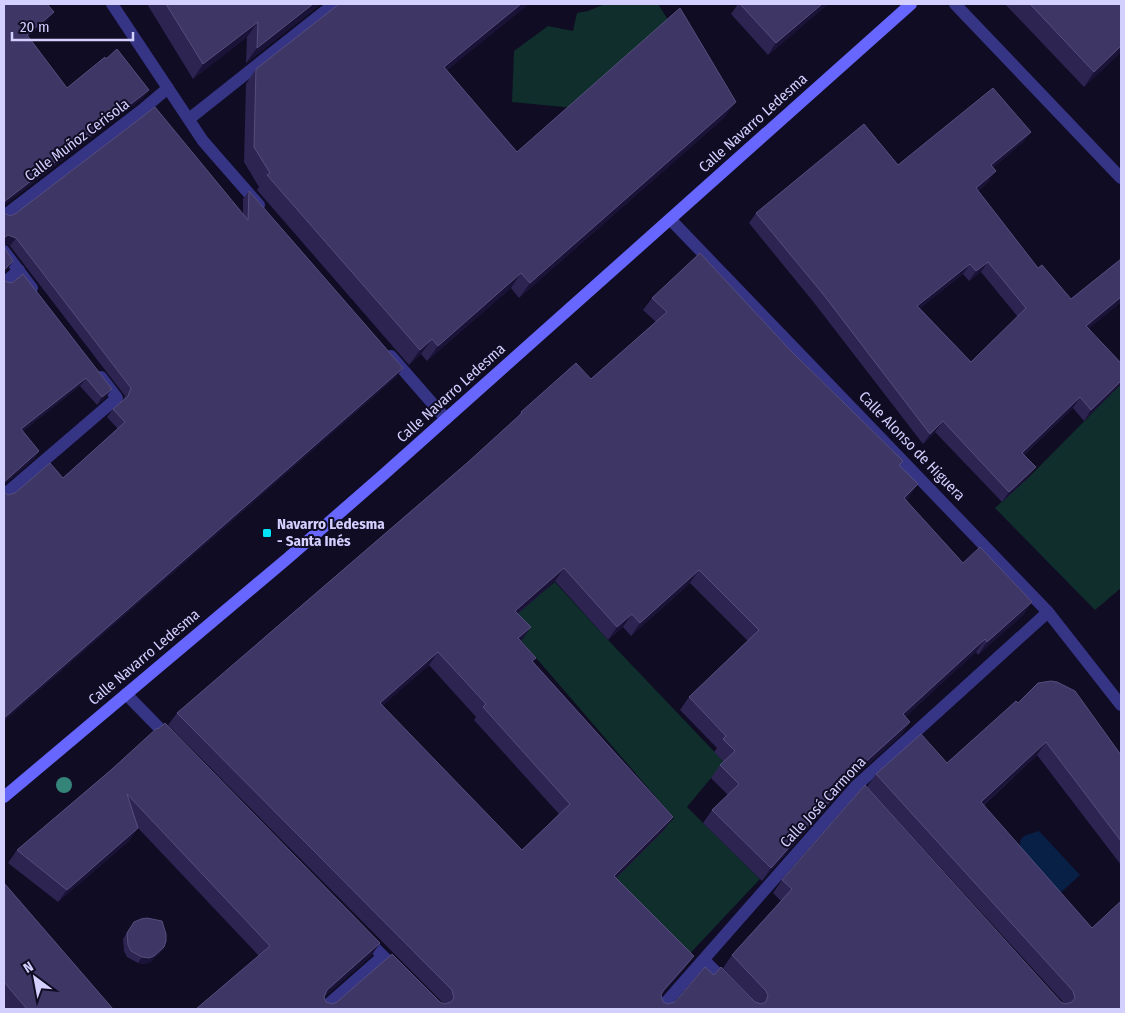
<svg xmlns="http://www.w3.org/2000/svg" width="1125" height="1013" viewBox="0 0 1125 1013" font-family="'Fira Sans Condensed',sans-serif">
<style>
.green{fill:#0f2e2c}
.water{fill:#082046}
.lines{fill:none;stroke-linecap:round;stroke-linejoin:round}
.street{stroke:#363485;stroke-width:12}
.secondary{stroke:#6766ff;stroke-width:12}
.tree{fill:#358479}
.wall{fill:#2d2452;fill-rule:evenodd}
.shaded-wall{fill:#1a1337}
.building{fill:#3e3665;stroke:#564e7d;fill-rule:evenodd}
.poi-dot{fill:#00e4fa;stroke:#100c23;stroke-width:2}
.labels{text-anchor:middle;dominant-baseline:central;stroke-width:4;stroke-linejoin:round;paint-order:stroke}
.street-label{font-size:15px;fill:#d3cfff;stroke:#100c23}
.poi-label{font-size:15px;font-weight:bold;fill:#d3cfff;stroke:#100c23;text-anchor:start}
</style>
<rect width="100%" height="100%" fill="#100c23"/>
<path class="green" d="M605,4H658L670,23L574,108L512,102L514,51L548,26L573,31L577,13L588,11Z
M1121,384V588L1095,610L995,508L1029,477Z
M555,582L608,640L726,764L711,778L687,807L760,879L680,964L605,889L674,818L506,623Z"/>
<path class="water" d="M1039,831L1080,875L1057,896L1020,847C1019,833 1030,835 1039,831Z"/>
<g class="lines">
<path class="street" d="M112,4L203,141L259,205
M955,4L1121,178
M189,119L334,4
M4,216L142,110L168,88
M670,219L1048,612L1121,705
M4,251L32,288
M4,283L19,270
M391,356L446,419
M4,495L117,398L101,377
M126,694L170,739
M364,937L398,971
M704,960L727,983
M323,1009L383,956
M660,1009L856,786L1048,612"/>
<path class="secondary" d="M4,797L288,558L382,476L911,4"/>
</g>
<circle class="tree" cx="64" cy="785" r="8"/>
<path class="wall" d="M147,4H321L246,63L247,37L193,79Z
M738,4H828L768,55L731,14Z
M1005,4H1121V52L1084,87Z
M256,69L447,71L517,152L725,117L519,298L511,288L427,361L421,354L409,365L257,190L259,187L244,162L246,84Z
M1031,132L1023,142L993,168L989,181L978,191L1038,268L1071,299L1121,259V302L1089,328L1121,384L1084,421L1073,408L1024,455L1029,477L1002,502L935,432L923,444L815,304L749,223L756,213L898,165ZM981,272L1018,317L971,362L920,308L963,274L969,281Z
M249,191L397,376L4,721L8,495L15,493L63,478L118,429L107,417L113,409L124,399L125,396L10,246V216L243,213V199Z
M4,280L106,397L97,405L80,386L23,431L39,451L34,459L4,485Z
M652,298L790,350L903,461L899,466L909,497L906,501L963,563L1032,602L1023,615L978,655L976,652L905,717L910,722L901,735L850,781L762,881L703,823L712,810L728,795L711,778L720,765L724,762L714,752L717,748L680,710L689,697L748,641L690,583L631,636L623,627L608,640L555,581L518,614L522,640L521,641L533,662L673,817L664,830L616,878L685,968L661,995L663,1002L668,1004L675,1002L714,975L756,1003L723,968L732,955L781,901L773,893L782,880L1064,1003L867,787L876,774L947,763L1018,703L1121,755V865L1037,755L984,805L1121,1009H196L259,956L138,828L129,841L58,902L8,863L17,850L111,770L380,943L371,956L324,997L326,1002L333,1004L440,1002L443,1003L168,725L177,713L467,463L517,418L521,412L591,379L656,322L643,310ZM429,665L476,717L474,720L559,814L522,850L382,706Z
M4,883L113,1009H6L4,1007Z
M134,922L164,947L160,953L150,962L145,964L138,963L127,957L124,951L123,939Z"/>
<path class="shaded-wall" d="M313,4H321L246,63L257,48Z
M521,4H529L433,82L444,67Z
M822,4H828L768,55L776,43Z
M54,12L48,20L21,43L27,35Z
M258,22L247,37L193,79L203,64Z
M1121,46V52L1084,87L1094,72Z
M149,90L143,98L4,206V203L5,201Z
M736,102L725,117L519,298L530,283Z
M1031,132L1023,142L984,176L991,165Z
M996,171L989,181L969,198L976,188Z
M8,235L16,238L10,246L4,244V238Z
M13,261L8,269L4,273V270Z
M988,262L981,272L969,281L976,271Z
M970,264L963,274L910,316L917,306Z
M521,273L511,288L427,361L438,346Z
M1121,297V302L1079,336L1086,326Z
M432,339L421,354L409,365L420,350Z
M403,368L397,376L4,721V718Z
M86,378L80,386L15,437L21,429Z
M1121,381V384L1084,421L1091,410Z
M112,389L106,397L97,405L102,397Z
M1080,397L1073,408L1015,463L1022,453Z
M943,421L935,432L923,444L930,434Z
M39,451L34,459L4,485V482Z
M1036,467L1029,477L1002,502L1009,492Z
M918,484L909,497L895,511L904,498Z
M564,568L555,581L506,624L515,611Z
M699,570L690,583L631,636L640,623Z
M1032,602L1023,615L978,655L987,642Z
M632,614L623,627L608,640L617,627Z
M531,627L522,640L509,651L518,638Z
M985,639L976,652L894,727L903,714Z
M438,652L429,665L371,716L380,703Z
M910,722L901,735L850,781L762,881L771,868L859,768Z
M1046,742L1037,755L972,815L981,802Z
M673,817L664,830L605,889L614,876Z
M138,828L129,841L58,902L67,890Z
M380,943L371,956L318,1003L327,990Z
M164,947L160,953L150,962L145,964L138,963L142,957Z
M694,956L685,968L654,1004L663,991Z"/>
<path class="building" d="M4,4H47L54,12L27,35L67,88L105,57L106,59L117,49L149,90L5,201L4,204Z
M166,4H313L257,48L258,22L203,64Z
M339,4H521L444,67L517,152L680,8L736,102L530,283L521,273L438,346L432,339L420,350L267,175L270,173L254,147L256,69Z
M740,4H822L776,43Z
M1030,4H1121V46L1094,72Z
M993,88L1031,132L991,165L996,171L976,188L1038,268L1042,265L1071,299L1121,259V297L1086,326L1121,363V381L1091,410L1080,397L1022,453L1036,467L1009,492L943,421L930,434L823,294L756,213L864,124L898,165ZM988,262L1026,308L971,362L917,306L970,264L976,271Z
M155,107L248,220L249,191L403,368L4,718V492L8,495L15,493L50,463L63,478L125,422L113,409L128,396L131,388L16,238L8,235L4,238V213L10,216L15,214Z
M4,247L13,261L4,270Z
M700,253L790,350L903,461L899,465L918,484L904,498L963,563L980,547L1032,602L987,642L985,639L903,714L910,722L859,768L771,868L712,810L739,784L720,765L735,751L723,739L726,736L689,697L759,630L699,570L640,623L632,614L617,627L564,568L515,611L531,627L518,638L536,658L532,661L673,817L614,876L694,956L663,991L661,995L663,1002L668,1004L675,1002L705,967L714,975L721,967L755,1002L761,1004L766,1002L768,995L766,991L732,955L792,889L782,880L865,785L1061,1002L1065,1004L1072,1002L1075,998L1073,991L876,774L921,734L947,763L1016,701L1018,703L1038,683L1051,681L1057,682L1075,691L1121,755V841L1046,742L981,802L1092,928L1121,901V1009H196L270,946L127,794L138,828L67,890L17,850L111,770L157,728L158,729L165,723L380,943L327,990L324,997L326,1002L333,1004L337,1002L392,954L440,1002L444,1004L451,1002L454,998L452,990L177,713L467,463L522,413L521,412L576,363L591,379L667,312L652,298ZM438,652L486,704L483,707L570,804L522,850L380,703Z
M23,274L112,389L102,397L86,378L21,429L39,451L4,482V280L7,282L12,283Z
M4,883L113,1009H27L4,982Z
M147,918L162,921L166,934V941L164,947L154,956L149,958L142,957L131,951L128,945L127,933L134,922L141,919Z"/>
<rect class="poi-dot" x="262" y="528" width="10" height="10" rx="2.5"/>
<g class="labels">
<g class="street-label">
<text transform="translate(753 123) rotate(-42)">Calle Navarro Ledesma</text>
<text transform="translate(77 140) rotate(-37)">Calle Muñoz Cerisola</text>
<text transform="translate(451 393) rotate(-42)">Calle Navarro Ledesma</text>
<text transform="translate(912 446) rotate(46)">Calle Alonso de Higuera</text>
<text transform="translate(144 657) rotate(-40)">Calle Navarro Ledesma</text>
<text transform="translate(823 802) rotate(-47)">Calle José Carmona</text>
</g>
<g class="poi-label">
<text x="277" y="524">Navarro Ledesma<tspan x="277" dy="17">- Santa Inés</tspan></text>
</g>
</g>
<rect width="1125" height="1013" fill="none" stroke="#d3cfff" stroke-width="10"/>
<g transform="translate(35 978) rotate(328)" stroke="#100c23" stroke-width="4" paint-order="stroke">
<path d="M0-4L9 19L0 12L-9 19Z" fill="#d3cfff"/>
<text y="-8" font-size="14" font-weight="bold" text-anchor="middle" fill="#d3cfff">N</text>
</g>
<path d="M12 32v8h121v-8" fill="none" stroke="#d3cfff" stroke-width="2.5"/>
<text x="20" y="32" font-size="15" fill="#d3cfff" stroke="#100c23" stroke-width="4" paint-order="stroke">20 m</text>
</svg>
